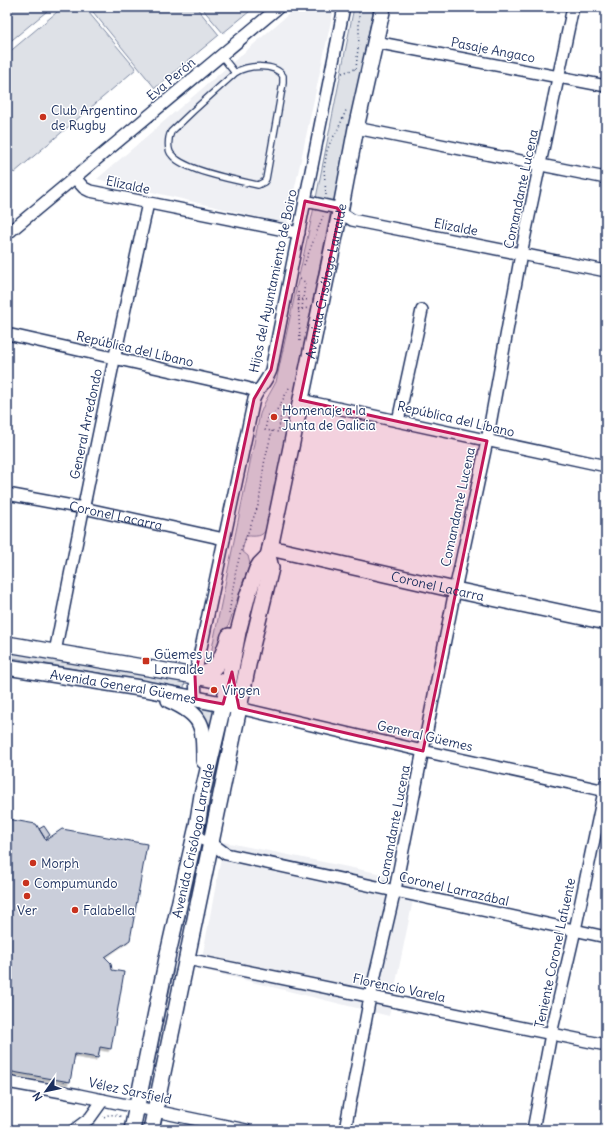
<svg xmlns="http://www.w3.org/2000/svg" width="613" height="1137" viewBox="0 0 613 1137" font-family="Delius,sans-serif">
<style>
.built{fill:#eff0f4}
.green{fill:#dee1e7;stroke:#7c88a2}
.building{fill:#caceda;stroke:#1b2f5e;filter:url(#shadow)}
.lines{fill:none;stroke-linecap:round;stroke-linejoin:round}
.lane-casing{stroke:#1b2f5e;stroke-width:8}
.street-casing{stroke:#1b2f5e;stroke-width:14}
.secondary-casing{stroke:#1b2f5e;stroke-width:18}
.path{stroke:#1b2f5e;stroke-width:1.5;stroke-dasharray:1 3;stroke-linecap:butt}
.lane{stroke:#fff;stroke-width:5.5}
.street{stroke:#fff;stroke-width:11}
.secondary{stroke:#fff;stroke-width:15}
.marked{fill:#c2185b;fill-opacity:0.2;stroke:#c2185b;stroke-width:3;stroke-linejoin:round}
.poi-dot{fill:#c8321e;stroke:#fff;stroke-width:1.5}
.labels{text-anchor:middle;dominant-baseline:central;stroke-width:3;stroke-linejoin:round;paint-order:stroke}
.street-label{font-size:13px;fill:#1b2f5e;stroke:#fff}
.poi-label{font-size:13px;fill:#1b2f5e;stroke:#fff;text-anchor:start}
</style>
<defs>
<filter id="shadow"><feDropShadow dx="-2.5" dy="2.5" stdDeviation="0" flood-color="#0004"/></filter>
</defs>
<rect width="100%" height="100%" fill="#fff"/>
<filter id="ink" filterUnits="userSpaceOnUse"><feTurbulence type="fractalNoise" baseFrequency=".025" numOctaves="2"/><feDisplacementMap in="SourceGraphic" scale="8" xChannelSelector="R" yChannelSelector="G"/><feConvolveMatrix kernelMatrix="1 2 1 2 8 2 1 2 1" color-interpolation-filters="sRGB"/></filter>
<g filter="url(#ink)">
<path class="built" d="M297,7H334L287,224L97,179Z
M224,842L417,881L389,1016L200,969Z"/>
<path class="green" d="M7,7H52L7,44Z
M63,7H84L136,69L14,173L7,165V54Z
M89,7H196L219,35L155,88Z
M201,7H255L223,33Z
M354,7H374L334,200L331,202L316,199V198Z
M314,207L329,210L330,215L267,528C262,538 256,536 246,536L242,551L248,556L250,564L244,579L219,654L212,661L210,658L260,414L265,402L276,382Z
M7,650L185,681L184,688L7,657Z
M187,704L219,709L206,761Z
M227,712L229,713L207,828H205Z
M199,855L200,856L176,954H175Z
M172,969H174L147,1099L144,1098Z"/>
<path class="building" d="M7,819L36,824L46,840L62,829L147,844L130,940L105,957L111,963L112,970L124,972L111,1049L100,1047L98,1058L75,1054L70,1082L7,1071Z
M44,826L50,835L45,839L39,829Z"/>
<g class="lines">
<defs>
<path id="lane" d="M221,55L235,73L193,111L171,132C168,138 167,150 172,155C184,171 239,181 258,185L264,182L266,179L283,83V76C275,63 247,65 235,73"/>
<g id="street">
<path d="M375,42L606,86"/>
<path d="M356,128L606,178"/>
<path d="M74,177L84,188L90,191L299,233"/>
<path d="M305,201L337,208L340,212L352,220L606,271"/>
<path d="M7,234L279,7"/>
<path d="M7,334L247,388L257,392"/>
<path d="M300,400L606,466"/>
<path d="M398,421L422,310"/>
<path id="s1" d="M7,494L83,508L224,539"/>
<path d="M55,652C84,502 115,352 148,203"/>
<path d="M196,699L195,676L254,399C259,388 267,381 271,370L344,7"/>
<path d="M239,708L423,751L606,791"/>
<path d="M194,836L211,843L226,854L606,937"/>
<path d="M187,959L606,1045"/>
<path d="M7,1082L79,1095L246,1130"/>
<path d="M74,1130L90,1118L103,1100"/>
<path d="M345,1130L370,997L395,890L455,590L487,441L521,254L573,7"/>
<path d="M533,1130L551,1034L575,930L606,782"/>
</g>
<g id="secondary">
<path id="s2" d="M270,548L455,590L606,622"/>
<path d="M7,644L195,676C209,679 225,680 234,692"/>
<path id="s3" d="M7,667L146,689L232,706"/>
<path d="M195,676C218,673 223,656 229,636"/>
<path d="M169,700C203,715 204,725 204,761"/>
<path id="s4" d="M132,1130L167,958L197,826L202,795L228,685L238,632L248,594L257,569L260,564L268,556"/>
<path id="s5" d="M151,1130L239,708L252,646L271,568L268,556L270,548L340,212L356,128L383,7"/>
</g>
</defs>
<use href="#lane" class="lane-casing"/>
<use href="#street" class="street-casing"/>
<use href="#secondary" class="secondary-casing"/>
<path class="path" d="M356,69L359,38V7
M342,73L355,69
M326,195L324,169L327,151L330,143L339,127L347,108
M304,265L323,216
M300,279L305,282L302,309
M298,292L300,342
M298,299L309,300
M298,310L308,308
M268,415L281,418L278,432L265,430Z
M272,416L279,407L290,386
M229,614L236,570L241,551L259,503L264,464L272,431
M104,1117C110,1113 116,1115 123,1117"/>
<use href="#lane" class="lane"/>
<use href="#street" class="street"/>
<use href="#secondary" class="secondary"/>
</g>
</g>
<path class="marked" d="M305,201L337,208L340,212L300,400L487,441L423,751L239,708L232,672L223,704L196,699L195,676L254,399L271,370Z"/>
<g class="poi-dot">
<circle cx="43" cy="117" r="4"/>
<circle cx="274" cy="417" r="4"/>
<rect x="142" y="657" width="8" height="8" rx="2"/>
<circle cx="214" cy="690" r="4"/>
<circle cx="33" cy="863" r="4"/>
<circle cx="26" cy="883" r="4"/>
<circle cx="27" cy="896" r="4"/>
<circle cx="75" cy="910" r="4"/>
</g>
<g class="labels">
<g class="street-label">
<text transform="translate(493 50) rotate(11)">Pasaje Angaco</text>
<text transform="translate(171 79) rotate(-40)">Eva Perón</text>
<text transform="translate(128 185) rotate(12)">Elizalde</text>
<text transform="translate(521 189) rotate(-78)">Comandante Lucena</text>
<text transform="translate(456 227) rotate(11)">Elizalde</text>
<text transform="translate(273 281) rotate(-78)">Hijos del Ayuntamiento de Boiro</text>
<text stroke="none"><textPath href="#s5" startOffset="868">Avenida Crisólogo Larralde</textPath></text>
<text transform="translate(135 349) rotate(13)">República del Líbano</text>
<text transform="translate(456 419) rotate(13)">República del Líbano</text>
<text transform="translate(86 424) rotate(-78)">General Arredondo</text>
<text transform="translate(458 507) rotate(-78)">Comandante Lucena</text>
<text stroke="none"><textPath href="#s1" startOffset="111">Coronel Lacarra</textPath></text>
<text stroke="none"><textPath href="#s2" startOffset="172">Coronel Lacarra</textPath></text>
<text stroke="none"><textPath href="#s3" startOffset="118">Avenida General Güemes</textPath></text>
<text transform="translate(425 736) rotate(13)">General Güemes</text>
<text transform="translate(394 825) rotate(-79)">Comandante Lucena</text>
<text stroke="none"><textPath href="#s4" startOffset="296">Avenida Crisólogo Larralde</textPath></text>
<text transform="translate(454 889) rotate(13)">Coronel Larrazábal</text>
<text transform="translate(555 953) rotate(-78)">Teniente Coronel Lafuente</text>
<text transform="translate(399 988) rotate(12)">Florencio Varela</text>
<text transform="translate(130 1091) rotate(12)">Vélez Sarsfield</text>
</g>
<g class="poi-label">
<text x="51" y="110">Club Argentino<tspan x="51" dy="15">de Rugby</tspan></text>
<text x="282" y="410">Homenaje a la<tspan x="282" dy="15">Junta de Galicia</tspan></text>
<text x="154" y="654">Güemes y<tspan x="154" dy="15">Larralde</tspan></text>
<text x="222" y="690">Virgen</text>
<text x="41" y="863">Morph</text>
<text x="34" y="883">Compumundo</text>
<text x="27" y="910" text-anchor="middle">Ver</text>
<text x="83" y="910">Falabella</text>
</g>
</g>
<rect width="613" height="1137" fill="none" stroke="#fff" stroke-width="24"/>
<rect x="12" y="12" width="589" height="1113" fill="none" stroke="#1b2f5e" stroke-width="1.5" filter="url(#ink)"/>
<g transform="translate(46 1091) rotate(237)" stroke="#ffffff" stroke-width="3" paint-order="stroke">
<path d="M0-3L7 15L0 10L-7 15Z" fill="#1b2f5e"/>
<text y="-6" font-size="11" font-weight="bold" text-anchor="middle" fill="#1b2f5e">N</text>
</g>
</svg>
